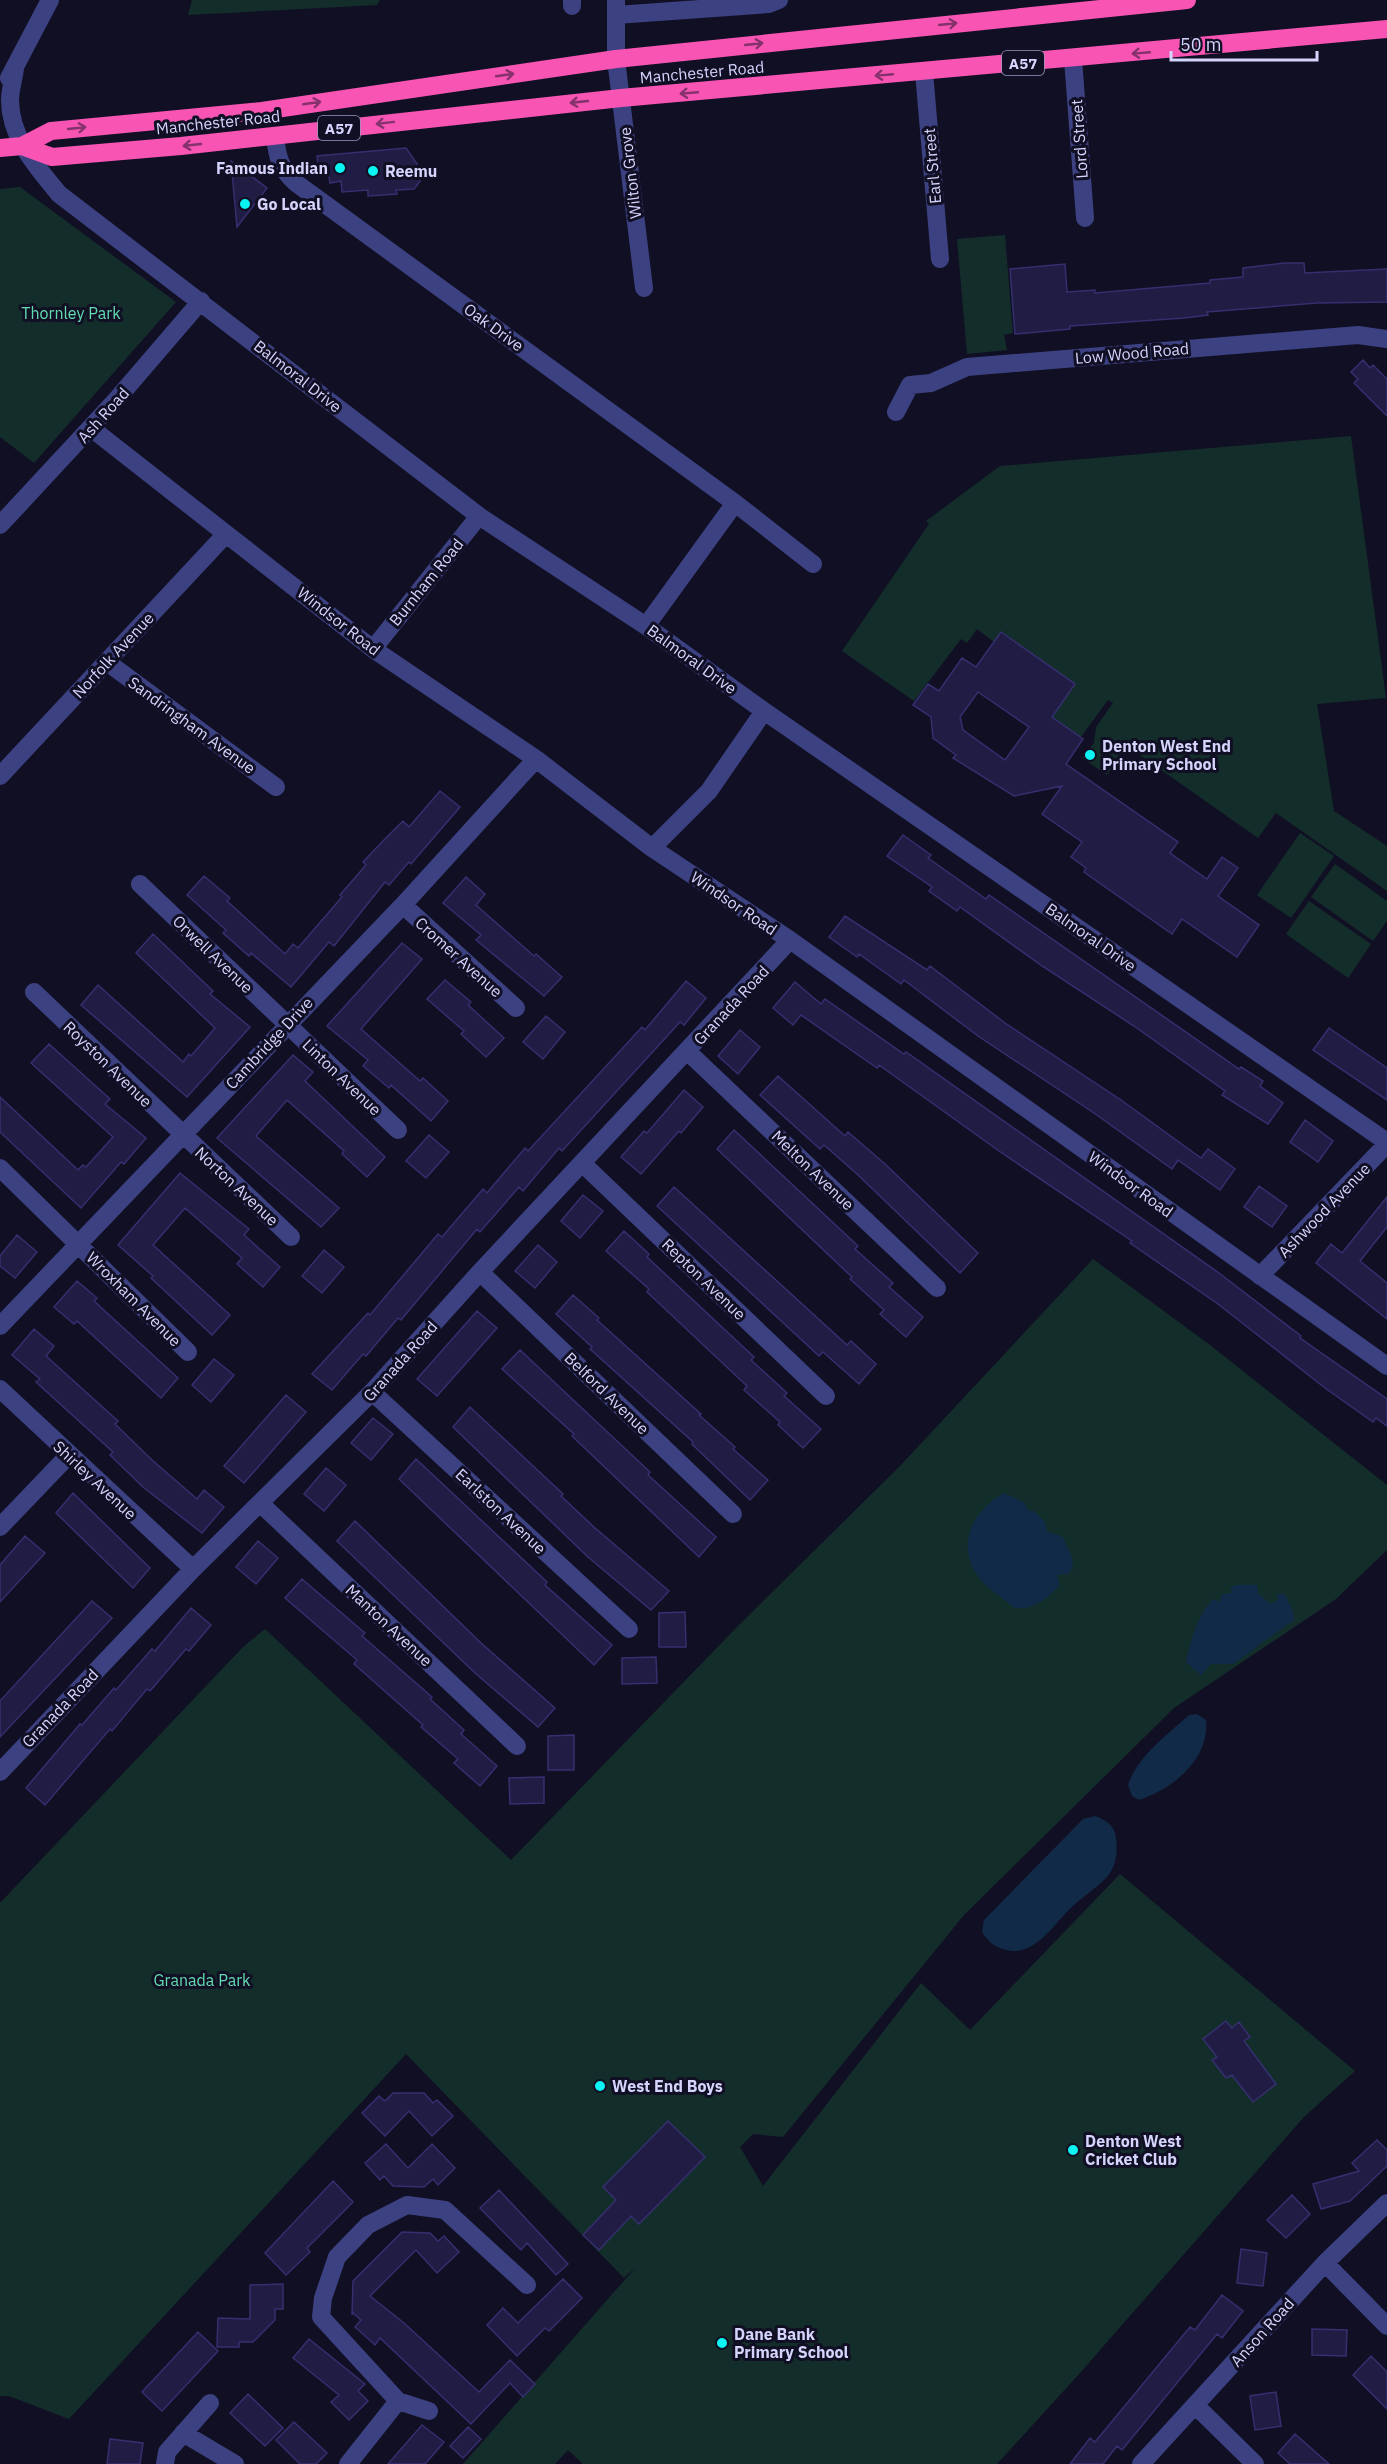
<svg xmlns="http://www.w3.org/2000/svg" width="1387" height="2464" viewBox="0 0 1387 2464" font-family="'IBM Plex Sans',sans-serif">
<style>
.green{fill:#132e2a}
.water{fill:#102a47}
.building{fill:#201c44;stroke:#352f6f;stroke-width:1.5;fill-rule:evenodd}
.lines{fill:none;stroke-linecap:round;stroke-linejoin:round}
.street{stroke:#3c4181;stroke-width:18}
.highway{stroke:#f854b3;stroke-width:18}
.oneway{stroke:#84326c}
.poi-dot{fill:#0af4f3;stroke:#110f24;stroke-width:2}
.labels{text-anchor:middle;dominant-baseline:central;stroke-width:6;stroke-linejoin:round;paint-order:stroke}
.shield{fill:#110f24;stroke:#9a99bc;stroke-width:1.5}
.shield-label{font-size:15px;font-weight:bold;fill:#d4d4fd}
.street-label{font-size:16px;fill:#d4d4fd;stroke:#110f24}
.poi-label{font-size:16px;font-weight:bold;fill:#d4d4fd;stroke:#110f24;text-anchor:start}
.park-label{font-size:16px;fill:#62dbb0;stroke:#110f24}
</style>
<rect width="100%" height="100%" fill="#110f24"/>
<path class="green" d="M192,0H380L377,5L188,15Z
M20,187L176,302L34,463L0,437V189Z
M1005,235L1013,333L1004,335L1007,350L967,354L957,239Z
M1351,436L1386,698L1317,704L1334,811L1387,846V891L1276,813L1258,838L1127,746L1107,775L1082,758L1094,743L1096,727L1113,703L1108,700L1081,737L1052,717L1074,684L1002,632L994,642L977,629L967,643L961,639L914,701L842,651L929,524L926,521L1000,466Z
M1300,833L1334,856L1291,918L1257,895Z
M1335,864L1387,901V921L1373,941L1311,897Z
M1309,901L1371,944L1348,978L1286,934Z
M1093,1259L1210,1345L1387,1485V1550L1336,1599L1174,1708L964,1915L783,2137L753,2134L740,2147L763,2186L921,1983L970,2030L1120,1874L1355,2071L1304,2117L1080,2373L997,2464H583L568,2450L555,2464H463L636,2267L624,2278L406,2054L69,2419L9,2396H0V1903L243,1647L265,1629L511,1860L738,1626L900,1466Z"/>
<path class="water" d="M1004,1493L1025,1503L1027,1510L1034,1511L1045,1522L1047,1531L1063,1537L1072,1558L1073,1568L1067,1574L1057,1575L1060,1585C1045,1600 1036,1609 1015,1608C1002,1598 978,1582 972,1566C959,1535 978,1508 1004,1493Z
M1236,1585H1257L1258,1593L1270,1604L1278,1600L1277,1594H1285L1293,1612L1294,1620L1233,1664H1211L1201,1675L1186,1662C1191,1641 1197,1614 1214,1599L1220,1602L1222,1594H1229L1232,1592L1230,1588Z
M1197,1714L1206,1720C1210,1759 1173,1789 1139,1800L1132,1796L1128,1785C1137,1757 1167,1735 1189,1715Z
M1095,1816C1106,1820 1115,1826 1116,1838C1121,1878 1098,1883 1073,1906C1053,1924 1034,1960 1003,1949C993,1946 988,1941 982,1932L984,1920L1083,1819Z"/>
<path class="building" d="M406,148L417,164L420,181L414,189L396,190L397,194L368,196V190L342,192L341,181L330,183L328,170L319,172L317,156Z
M231,161L267,188L237,227Z
M1284,263H1304L1305,273L1387,269V302L1317,303L1207,312L1208,315L1184,318L1070,326V329L1015,334L1010,269L1065,264L1067,292L1095,290V293L1210,283V280L1243,277V268Z
M1363,360L1370,368L1373,365L1387,379V416L1354,383L1358,379L1351,372Z
M1001,632L1075,684L1052,717L1083,739L1066,764L1178,842L1170,853L1207,879L1222,857L1238,868L1218,896L1259,925L1237,957L1182,919L1172,934L1084,872L1086,868L1071,857L1082,842L1042,814L1062,786L1014,796L953,758L956,755L933,738L931,717L913,705L928,684L939,691L962,658L976,667ZM978,692L1029,727L1005,760L963,730L960,717Z
M440,791L460,807L411,864L409,862L389,885L385,882L334,946L329,942L291,987L251,953L249,956L223,933L226,930L187,895L204,876L230,898L227,901L285,954L293,944L298,948L342,897L340,895L366,865L363,862L381,843L403,821L409,827Z
M903,835L931,855L928,858L986,899L989,895L1239,1069L1241,1067L1263,1081L1260,1086L1283,1103L1268,1124L1222,1095L1225,1091L1134,1026L1042,966L960,907L957,911L929,891L932,887L887,856Z
M466,877L485,894L476,905L534,956L536,954L562,977L544,996L476,940L481,935L443,903Z
M845,916L927,970L930,966L1005,1023L1121,1100L1201,1158L1208,1149L1235,1169L1220,1190L1178,1160L1172,1169L1094,1113L978,1036L904,980L901,984L859,954L857,957L829,937Z
M153,934L213,991L210,994L250,1027L187,1097L81,1005L98,985L183,1062L189,1054L191,1056L215,1028L136,953Z
M402,943L422,959L361,1029L420,1081L423,1078L448,1101L431,1121L391,1085L389,1088L363,1066L368,1060L327,1026Z
M445,980L471,1002L468,1005L504,1038L486,1057L461,1034L464,1031L427,999Z
M686,981L706,998L684,1025L680,1022L562,1151L559,1148L523,1191L519,1187L480,1232L477,1229L401,1320L398,1318L366,1356L363,1354L332,1390L312,1374L368,1313L370,1315L438,1234L442,1237L483,1189L487,1193L525,1148L528,1151L642,1027L645,1030Z
M795,982L821,1004L825,999L904,1054L906,1052L1219,1273L1301,1336L1300,1338L1387,1399V1426L1376,1418L1373,1422L1325,1388L1218,1304L1130,1243L1132,1241L999,1151L879,1065L877,1068L801,1015L793,1025L773,1008Z
M546,1016L565,1032L543,1059L523,1042Z
M1329,1028L1387,1068V1100L1313,1050Z
M740,1030L760,1047L738,1074L718,1056Z
M49,1044L110,1099L105,1104L146,1138L124,1164L121,1162L81,1208L0,1132V1097L78,1170L83,1165L86,1167L113,1137L31,1063Z
M293,1055L313,1072L305,1081L385,1157L367,1177L342,1154L344,1151L287,1100L256,1136L339,1208L321,1227L217,1138Z
M778,1076L845,1136L848,1132L885,1164L978,1253L960,1273L857,1174L824,1145L820,1149L760,1095Z
M684,1090L703,1107L681,1133L679,1131L641,1174L621,1157L644,1131L647,1133Z
M1305,1120L1333,1141L1318,1162L1290,1142Z
M734,1130L858,1246L855,1249L893,1283L889,1287L923,1317L906,1337L880,1314L884,1310L850,1279L852,1277L717,1149Z
M429,1135L449,1152L426,1178L406,1161Z
M180,1173L249,1229L244,1235L280,1267L263,1287L237,1264L242,1258L185,1208L153,1245L230,1315L212,1335L151,1278L153,1276L118,1245Z
M1259,1186L1287,1206L1272,1227L1244,1207Z
M674,1187L847,1345L851,1341L876,1364L859,1384L823,1352L819,1356L657,1206Z
M583,1195L603,1211L580,1238L561,1221Z
M1387,1197V1227L1360,1261L1387,1283V1319L1316,1263L1331,1244L1342,1253Z
M624,1231L649,1254L647,1257L754,1357L751,1360L787,1393L784,1396L821,1429L803,1448L778,1425L780,1422L744,1390L747,1386L647,1292L649,1289L606,1251Z
M17,1235L37,1252L15,1278L0,1266V1256Z
M538,1245L557,1262L535,1288L515,1271Z
M324,1250L344,1267L322,1293L302,1276Z
M77,1281L97,1298L94,1301L178,1378L161,1398L77,1321L74,1324L54,1307Z
M573,1295L599,1318L597,1320L701,1414L699,1415L735,1447L733,1449L768,1480L750,1500L692,1444L693,1442L590,1349L592,1347L556,1314Z
M477,1311L497,1328L437,1396L417,1379Z
M34,1329L54,1346L46,1356L118,1421L115,1424L152,1460L197,1499L204,1490L224,1507L202,1533L143,1487L110,1455L113,1452L36,1382L40,1379L12,1355Z
M520,1350L650,1472L648,1475L716,1537L699,1557L572,1436L574,1434L502,1369Z
M214,1359L234,1375L211,1402L192,1385Z
M286,1395L306,1412L244,1483L224,1466Z
M470,1407L563,1494L561,1496L595,1528L669,1591L651,1610L588,1557L453,1427Z
M373,1418L393,1434L371,1460L351,1443Z
M416,1459L547,1582L545,1585L612,1645L594,1665L399,1479Z
M326,1468L346,1485L324,1511L304,1494Z
M73,1493L150,1568L133,1588L56,1513Z
M355,1521L481,1643L555,1708L538,1727L475,1673L337,1541Z
M25,1536L45,1553L0,1602V1565Z
M258,1541L278,1558L256,1584L236,1567Z
M302,1579L365,1633L362,1636L432,1697L430,1699L464,1730L461,1734L497,1766L480,1786L454,1763L458,1759L421,1727L423,1725L354,1664L357,1660L285,1598Z
M92,1601L112,1618L0,1737V1701Z
M191,1608L211,1625L189,1651L186,1649L150,1691L147,1689L112,1731L110,1729L45,1805L26,1788L80,1724L82,1725L114,1688L116,1690L152,1649L155,1651Z
M685,1612L686,1647H659V1613Z
M656,1657L657,1683L622,1684V1658Z
M574,1735V1770H548V1736Z
M544,1777V1803L510,1804L509,1778Z
M1226,2021L1232,2028L1239,2022L1250,2037L1244,2041L1276,2084L1253,2102L1232,2075L1226,2078L1212,2060L1217,2057L1203,2039Z
M393,2093H424L433,2103L437,2100L453,2116L432,2136L409,2111L385,2136L362,2113L379,2096L385,2101Z
M668,2121L705,2157L639,2224L631,2216L599,2250L583,2235L616,2200L603,2187Z
M1377,2140L1387,2150V2166L1350,2201L1321,2209L1313,2184L1359,2171L1352,2163Z
M386,2144L408,2168L432,2144L455,2168L438,2185L433,2179L424,2187L393,2186L384,2176L380,2180L365,2163Z
M333,2181L353,2202L307,2248L310,2252L286,2275L265,2253Z
M499,2190L568,2264L556,2275L527,2243L521,2250L480,2208Z
M1292,2195L1310,2214L1286,2238L1267,2220Z
M402,2232L430,2233L438,2241L444,2236L459,2252L437,2273L416,2250L370,2296L404,2323L479,2392L510,2360L535,2384L523,2397L510,2383L471,2424L380,2338L375,2345L355,2327L361,2320L353,2313L352,2315L353,2281Z
M1241,2249L1267,2253L1263,2286L1237,2283Z
M563,2279L582,2298L549,2331L545,2328L517,2356L487,2325L503,2308L518,2323Z
M283,2284V2309H275V2320L253,2342H239V2347H217L218,2318L250,2319V2285Z
M1222,2295L1243,2311L1222,2338L1217,2334L1122,2450L1117,2446L1103,2464H1070L1090,2438L1095,2442L1190,2327L1195,2330Z
M1312,2329L1347,2330L1346,2356L1312,2355Z
M198,2332L218,2351L162,2411L142,2392Z
M309,2339L365,2384L358,2391L368,2401L349,2420L331,2402L339,2395L293,2358Z
M1371,2356L1387,2372V2409L1353,2375Z
M1276,2392L1281,2426L1255,2430L1250,2396Z
M248,2394L283,2428L265,2446L230,2413Z
M294,2422L327,2453L316,2464H300L276,2440Z
M422,2425L444,2442L425,2464H388Z
M468,2427L481,2439L463,2458L450,2446Z
M1295,2434L1329,2464H1290L1278,2453Z
M110,2439L143,2443L140,2464H107Z"/>
<g class="lines">
<path class="street" d="M572,0V6
M616,0V59L644,288
M616,15L769,4L779,0
M1073,59L1085,218
M15,68C14,78 10,90 10,100C10,138 37,167 59,194L479,516L646,626L764,711L1387,1142
M924,72L940,259
M9,78L50,0
M275,136C277,156 280,169 296,183L735,503L813,564
M896,412L910,385L931,383L967,367L1358,335L1387,339
M91,428L373,649L536,759L652,848L790,940L1387,1366
M0,525L116,400L201,301
M646,626L735,503
M373,649L479,516
M107,662L276,787
M0,776L226,534
M652,848L709,791L764,711
M140,884L398,1130
M403,905L516,1008
M34,992L291,1237
M688,1052L937,1288
M582,1163L826,1396
M0,1168L188,1352
M480,1272L733,1514
M1260,1276L1387,1144
M0,1326L403,905L536,759
M0,1389L193,1569
M372,1392L629,1629
M261,1504L517,1746
M0,1527L68,1456
M0,1772L193,1569L372,1392L480,1272L790,940
M1325,2263L1387,2326
M398,2401L429,2411
M1195,2405L1255,2464
M183,2433L235,2464
M165,2464L167,2452L210,2403
M348,2464L398,2401L321,2317L323,2298L337,2257L368,2225L407,2205L445,2210L527,2285
M1141,2464L1325,2263L1387,2203"/>
<path class="highway" d="M22,146L52,157L181,146L621,98L1387,29
M0,148L22,146L51,131L262,111L616,59L1187,0"/>
</g>
<defs><path id="oneway-shaft" d="M-6 0H5M1.5-3L5.5 0L1.5 3" fill="none" stroke-width="1.6" stroke-linecap="round" stroke-linejoin="round" transform="scale(1.5)"/></defs>
<g class="oneway">
<use href="#oneway-shaft" transform="translate(948 24) rotate(-6)"/>
<use href="#oneway-shaft" transform="translate(754 44) rotate(-6)"/>
<use href="#oneway-shaft" transform="translate(1141 53) rotate(175)"/>
<use href="#oneway-shaft" transform="translate(505 75) rotate(-8)"/>
<use href="#oneway-shaft" transform="translate(884 75) rotate(175)"/>
<use href="#oneway-shaft" transform="translate(689 93) rotate(175)"/>
<use href="#oneway-shaft" transform="translate(579 102) rotate(174)"/>
<use href="#oneway-shaft" transform="translate(312 103) rotate(-8)"/>
<use href="#oneway-shaft" transform="translate(385 123) rotate(173)"/>
<use href="#oneway-shaft" transform="translate(77 128) rotate(-6)"/>
<use href="#oneway-shaft" transform="translate(192 145) rotate(174)"/>
</g>
<g class="poi-dot">
<circle cx="340" cy="168" r="6"/>
<circle cx="373" cy="171" r="6"/>
<circle cx="245" cy="204" r="6"/>
<circle cx="1090" cy="755" r="6"/>
<circle cx="600" cy="2086" r="6"/>
<circle cx="1073" cy="2150" r="6"/>
<circle cx="722" cy="2343" r="6"/>
</g>
<g class="labels">
<g class="shield">
<rect x="1002" y="51" width="42" height="24" rx="4.5"/>
<rect x="318" y="116" width="42" height="24" rx="4.5"/>
</g>
<g class="shield-label">
<text x="1023" y="63">A57</text>
<text x="339" y="128">A57</text>
</g>
<g class="street-label">
<text transform="translate(702 72) rotate(-5)">Manchester Road</text>
<text transform="translate(218 122) rotate(-6)">Manchester Road</text>
<text transform="translate(1079 139) rotate(-94)">Lord Street</text>
<text transform="translate(932 166) rotate(-95)">Earl Street</text>
<text transform="translate(630 173) rotate(-97)">Wilton Grove</text>
<text transform="translate(494 327) rotate(36)">Oak Drive</text>
<text transform="translate(1132 353) rotate(-5)">Low Wood Road</text>
<text transform="translate(298 376) rotate(38)">Balmoral Drive</text>
<text transform="translate(103 415) rotate(-48)">Ash Road</text>
<text transform="translate(426 582) rotate(-51)">Burnham Road</text>
<text transform="translate(339 621) rotate(38)">Windsor Road</text>
<text transform="translate(113 655) rotate(-47)">Norfolk Avenue</text>
<text transform="translate(692 659) rotate(36)">Balmoral Drive</text>
<text transform="translate(192 725) rotate(36)">Sandringham Avenue</text>
<text transform="translate(734 903) rotate(34)">Windsor Road</text>
<text transform="translate(1091 937) rotate(35)">Balmoral Drive</text>
<text transform="translate(213 954) rotate(44)">Orwell Avenue</text>
<text transform="translate(459 957) rotate(42)">Cromer Avenue</text>
<text transform="translate(731 1005) rotate(-47)">Granada Road</text>
<text transform="translate(269 1043) rotate(-47)">Cambridge Drive</text>
<text transform="translate(108 1064) rotate(44)">Royston Avenue</text>
<text transform="translate(342 1077) rotate(44)">Linton Avenue</text>
<text transform="translate(813 1170) rotate(44)">Melton Avenue</text>
<text transform="translate(1131 1184) rotate(36)">Windsor Road</text>
<text transform="translate(237 1186) rotate(43)">Norton Avenue</text>
<text transform="translate(1324 1210) rotate(-46)">Ashwood Avenue</text>
<text transform="translate(704 1279) rotate(44)">Repton Avenue</text>
<text transform="translate(134 1299) rotate(45)">Wroxham Avenue</text>
<text transform="translate(400 1361) rotate(-48)">Granada Road</text>
<text transform="translate(607 1393) rotate(44)">Belford Avenue</text>
<text transform="translate(95 1480) rotate(43)">Shirley Avenue</text>
<text transform="translate(501 1511) rotate(43)">Earlston Avenue</text>
<text transform="translate(389 1625) rotate(43)">Manton Avenue</text>
<text transform="translate(60 1708) rotate(-46)">Granada Road</text>
<text transform="translate(1262 2332) rotate(-48)">Anson Road</text>
</g>
<g class="poi-label">
<text x="328" y="168" text-anchor="end">Famous Indian</text>
<text x="385" y="171">Reemu</text>
<text x="257" y="204">Go Local</text>
<text x="1102" y="746">Denton West End<tspan x="1102" dy="18">Primary School</tspan></text>
<text x="612" y="2086">West End Boys</text>
<text x="1085" y="2141">Denton West<tspan x="1085" dy="18">Cricket Club</tspan></text>
<text x="734" y="2334">Dane Bank<tspan x="734" dy="18">Primary School</tspan></text>
</g>
<g class="park-label">
<text x="71" y="313">Thornley Park</text>
<text x="202" y="1980">Granada Park</text>
</g>
</g>
<path d="M1171 51v9h146v-9" fill="none" stroke="#d4d4fd" stroke-width="3"/>
<text x="1180" y="51" font-size="18" fill="#d4d4fd" stroke="#110f24" stroke-width="4.5" paint-order="stroke">50 m</text>
</svg>
